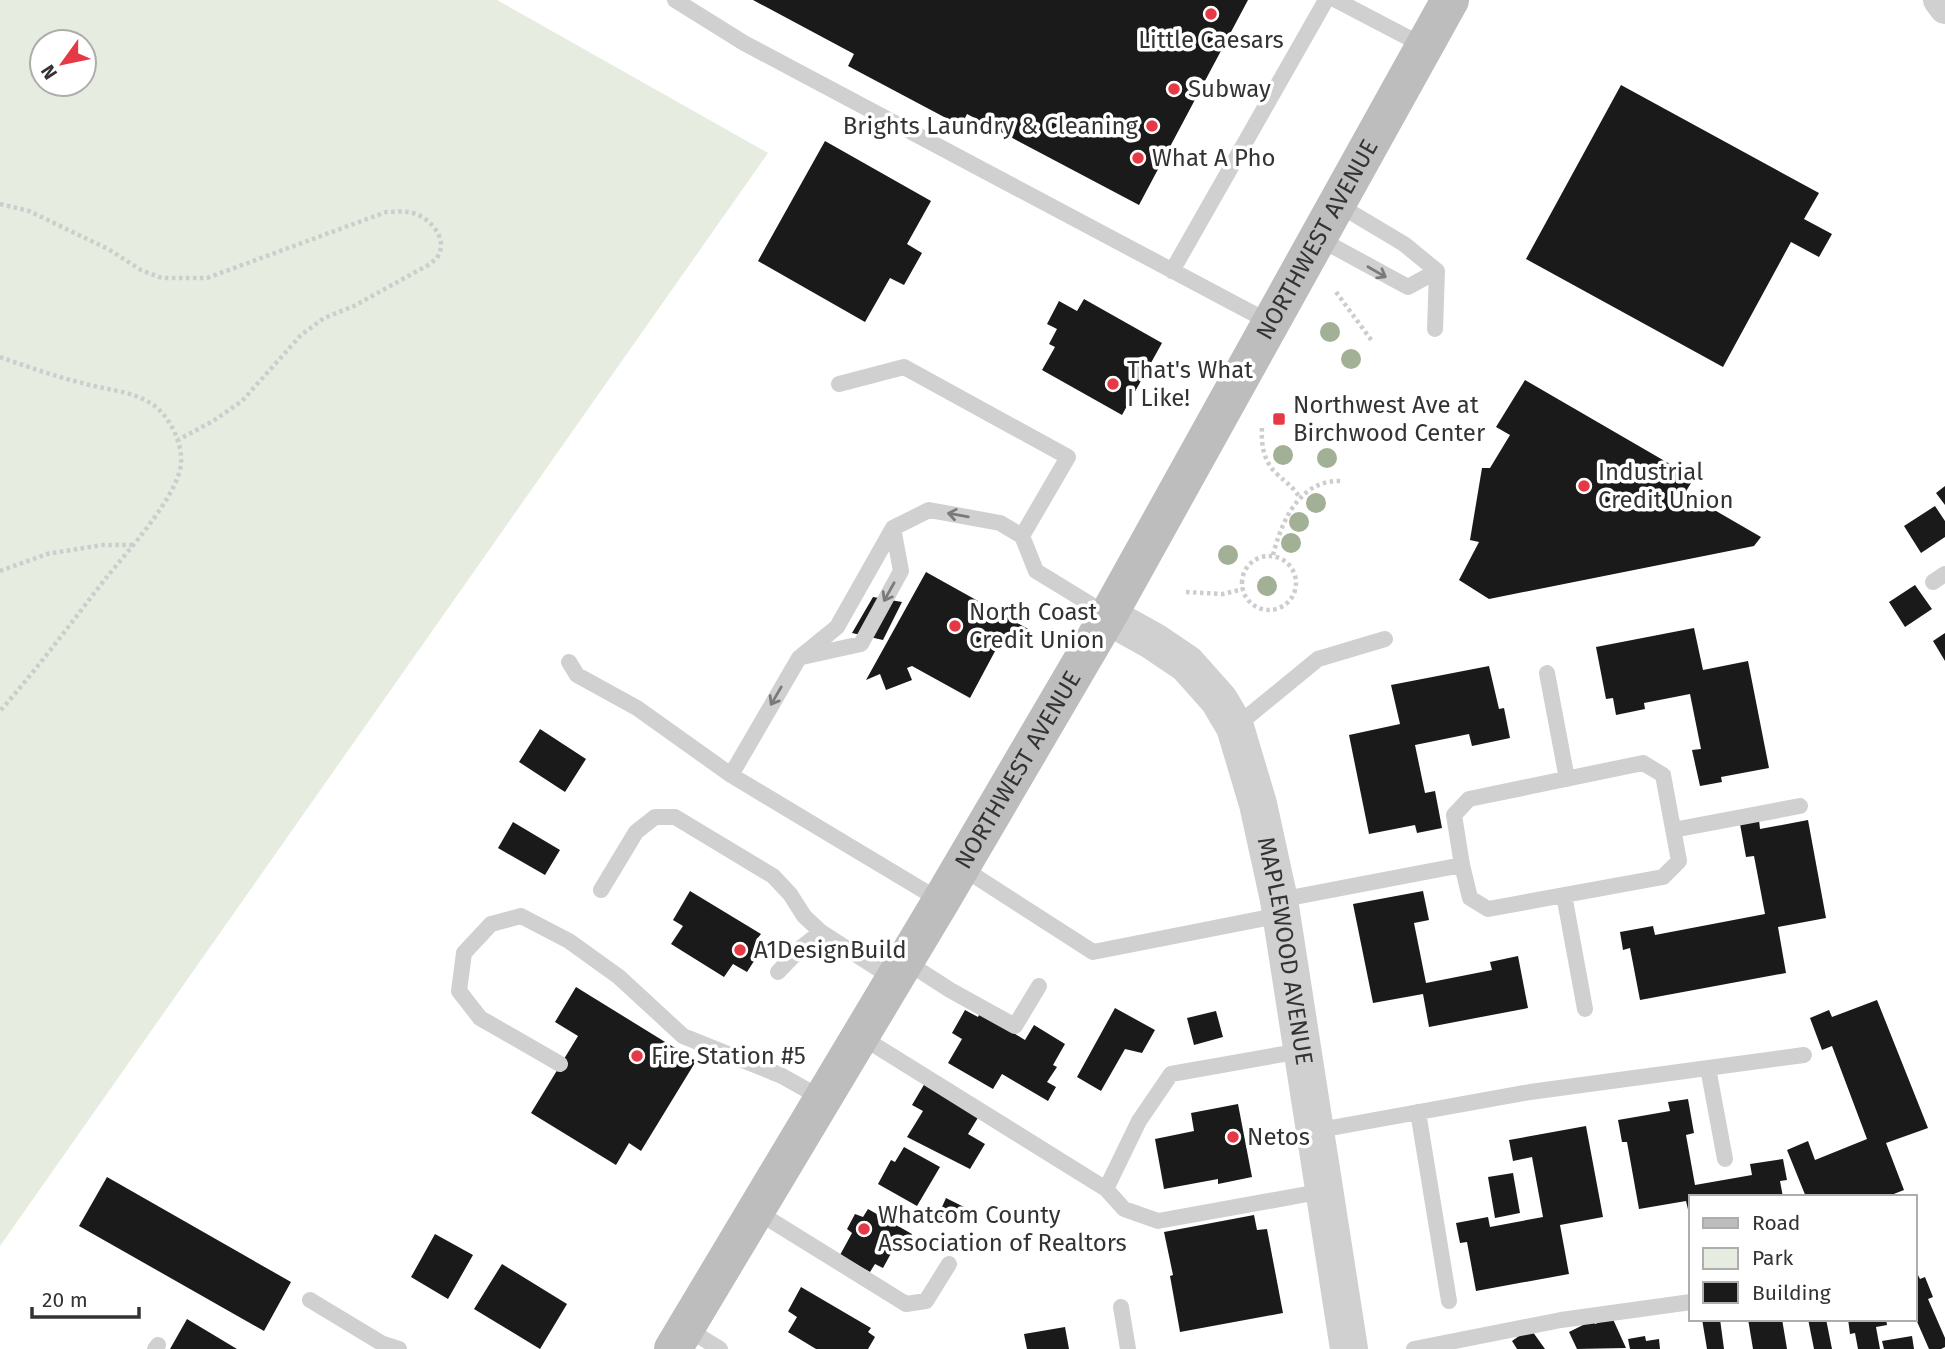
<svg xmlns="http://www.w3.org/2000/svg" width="1945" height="1349" viewBox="0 0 1945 1349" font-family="'Fira Sans',sans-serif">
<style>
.green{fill:#e6ecdf;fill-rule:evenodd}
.building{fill:#1a1a1a}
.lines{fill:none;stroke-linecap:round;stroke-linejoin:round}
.path{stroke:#cdcdcd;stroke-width:4.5;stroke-dasharray:3.5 3.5;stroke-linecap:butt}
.service{stroke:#d0d0d0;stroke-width:16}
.minor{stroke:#d0d0d0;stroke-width:32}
.tertiary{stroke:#d0d0d0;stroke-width:38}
.secondary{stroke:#bdbdbd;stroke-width:38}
.tree{fill:#a2b095}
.oneway{stroke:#7a7a7a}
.poi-dot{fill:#e63946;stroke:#fff;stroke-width:2.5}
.labels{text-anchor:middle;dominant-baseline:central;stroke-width:7;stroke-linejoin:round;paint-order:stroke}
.poi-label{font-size:24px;fill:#333;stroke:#fff;text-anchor:start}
.street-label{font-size:24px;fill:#333;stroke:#fff}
</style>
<rect width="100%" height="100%" fill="#fff"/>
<path class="green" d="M0,0H497L768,153L0,1246ZM42,42H84V84H42Z"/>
<path class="building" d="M753,0H1248L1139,205L967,114L961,126L848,66L854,54Z
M1621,85L1819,193L1804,219L1832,234L1819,257L1791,242L1723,367L1526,259Z
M825,141L931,201L907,244L922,253L904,285L890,278L865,322L758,261Z
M1084,299L1162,343L1122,415L1042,370L1055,347L1049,344L1057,329L1047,324L1059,301L1077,311Z
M1525,380L1694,478L1685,493L1761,537L1754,546L1489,599L1459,580L1479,542L1470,540L1482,468H1490L1510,435L1496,427Z
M1945,486V505L1936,493Z
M1935,506L1945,521V537L1921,553L1904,526Z
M926,572L1030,630L1001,640L970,698L912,666L907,668L912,680L886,690L880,674L866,680Z
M1915,585L1932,609L1905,627L1889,602Z
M873,597L902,602L883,640L852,633Z
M1694,628L1703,670L1748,661L1769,768L1721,777L1722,782L1700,786L1692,750L1701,749L1690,694L1644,703L1645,709L1616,715L1613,698L1606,699L1596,647Z
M1945,633V661L1933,641Z
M1489,666L1499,709L1504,708L1510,738L1472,746L1469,734L1415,745L1425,793L1435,791L1442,828L1417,833L1415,825L1369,834L1349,735L1400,724L1391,685Z
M540,729L586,759L565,792L519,762Z
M1759,820L1760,829L1808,820L1826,918L1778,927L1786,973L1640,1000L1630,948L1623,950L1620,932L1653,926L1655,935L1765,914L1754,856L1746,857L1740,824Z
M513,822L560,850L545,875L498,848Z
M690,891L761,934L757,939L765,944L747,972L733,964L724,977L671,944L683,926L673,920Z
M1423,891L1429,920L1414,923L1426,983L1492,970L1490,962L1518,956L1528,1008L1429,1027L1423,994L1373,1003L1353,904Z
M576,987L696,1061L641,1151L629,1143L616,1165L531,1113L578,1036L555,1022Z
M1877,1000L1928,1128L1886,1143L1904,1190L1886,1197H1806L1787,1150L1808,1141L1815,1160L1867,1139L1832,1046L1822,1050L1810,1018L1829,1010L1832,1017Z
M1115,1008L1155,1030L1142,1053L1125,1049L1101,1091L1077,1077Z
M965,1010L978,1017L980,1013L1025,1040L1034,1025L1065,1044L1053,1065L1057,1067L1047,1082L1056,1087L1048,1101L1002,1074L993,1089L948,1063L962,1039L952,1033Z
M1216,1011L1223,1037L1194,1045L1187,1018Z
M925,1083L979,1116L968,1134L985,1144L970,1169L907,1137L923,1111L912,1105Z
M1688,1099L1694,1133L1686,1135L1695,1185L1752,1175L1750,1164L1783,1159L1787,1180L1780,1181L1783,1197H1691V1222L1686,1201L1639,1209L1627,1142H1622L1618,1120L1670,1111L1668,1102Z
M1238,1104L1252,1177L1218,1184V1179L1164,1189L1155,1139L1194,1131L1191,1113Z
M1586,1126L1603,1217L1560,1225L1569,1274L1476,1291L1467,1242L1460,1243L1456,1223L1488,1217L1490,1227L1543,1217L1532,1157L1513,1161L1509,1140Z
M904,1147L940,1167L917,1206L878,1184L891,1160L895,1162Z
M1513,1173L1520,1213L1495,1218L1488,1177Z
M107,1177L291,1282L264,1331L79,1226Z
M946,1198L964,1207L957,1224L938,1216Z
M868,1209L912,1234L902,1252L894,1248L883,1268L875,1264L870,1272L840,1255L852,1233L847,1229L855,1214L863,1217Z
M1254,1215L1257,1230L1267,1229L1283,1313L1180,1332L1170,1276L1173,1275L1164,1232Z
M435,1234L473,1255L448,1299L411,1277Z
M502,1264L567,1304L540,1349L474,1309Z
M1915,1269L1920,1279L1925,1277L1933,1297L1928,1299L1945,1338V1347L1941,1349H1929L1915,1317Z
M801,1287L871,1328L868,1332L875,1337L868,1349H816L788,1332L797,1317L788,1311Z
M1592,1317L1595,1324L1612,1317L1626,1348L1577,1349L1569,1332L1583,1325L1582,1322Z
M187,1319L237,1349H170Z
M1702,1319H1720L1724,1349H1707Z
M1748,1319H1782L1787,1349H1753Z
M1808,1319H1826L1832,1349H1814Z
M1848,1319H1886L1887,1325L1876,1327L1880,1349H1858L1855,1333L1850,1334Z
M1065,1327L1069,1349H1027L1024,1334Z
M1530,1328L1545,1349H1517L1512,1341Z
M1645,1336L1646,1341L1659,1339L1660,1349H1630L1628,1339Z
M1912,1336L1914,1349H1884L1882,1341Z"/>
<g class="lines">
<path class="path" d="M0,204L29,211L108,249L141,270L162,278H207L386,212C393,212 401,211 408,212C427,214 449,237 438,256C436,260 433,261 430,264L354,306L324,318L301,335L242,401L213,421L178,440
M1336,292L1372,341
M0,357C28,367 57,377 86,384C108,390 132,391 152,404C169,415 183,443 181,464C178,496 127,552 106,578C71,623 38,668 0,711
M1262,428C1261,446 1264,462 1277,474C1287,484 1292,485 1300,498
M1273,555C1282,520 1300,479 1342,481
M1242 583a27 27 0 1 1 54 0a27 27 0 1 1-54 0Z
M0,571L47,554L102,545H132
M1186,592L1223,594L1243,589"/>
<path class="service" d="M675,0L744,43L1271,323
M1336,0L1424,46
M1337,204L1404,244L1437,271
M1318,238L1408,287L1437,271
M1172,271L1326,0
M1435,329L1437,271
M839,384L904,367L1068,457L1022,536
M1933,582L1945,574
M802,657L861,644L901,571L893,528
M569,662L577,675L637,708L731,775L941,901
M1547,673L1567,779
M1235,727L1318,659L1385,639
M731,775L799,658L837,627L893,528L929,510L1000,523L1022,536L1036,571L1108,615
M1673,830L1800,806
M961,867L1093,952L1281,915
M601,890L636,832L655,817H675L773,876L790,894L804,916L821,932L894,979
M1564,895L1585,1009
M1279,900L1462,865L1470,898L1488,909L1663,877L1679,861L1663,775L1643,763L1469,799L1454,815L1462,865
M905,961L950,990L1015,1026L1039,986
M778,972L802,947L821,932
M860,1036L1106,1189
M1301,1051L1171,1074L1139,1121L1106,1189L1124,1209L1158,1221L1324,1191
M560,1064L480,1018L459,991L464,953L491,924L521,916L569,941L619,977L683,1036L782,1076L823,1099
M1708,1068L1725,1159
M1418,1112L1449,1301
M1314,1131L1530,1092L1804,1055
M756,1211L906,1304L926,1301L949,1264
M310,1300L383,1344L399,1349
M1121,1307L1128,1349
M686,1328L720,1349
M155,1349L158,1345
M1414,1349L1561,1320L1691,1302"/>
<path class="minor" d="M1939,0L1945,8"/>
<path class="tertiary" id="s1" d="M1108,616L1153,641L1187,664L1219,700L1235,727L1258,804L1279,900L1349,1349"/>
<path class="secondary" id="s2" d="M673,1349L941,901L1108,616L1450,0"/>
</g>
<g class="tree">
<circle cx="1330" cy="332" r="10"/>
<circle cx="1351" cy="359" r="10"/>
<circle cx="1283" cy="455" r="10"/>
<circle cx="1327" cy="458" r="10"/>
<circle cx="1316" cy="503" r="10"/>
<circle cx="1299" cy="522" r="10"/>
<circle cx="1291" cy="543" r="10"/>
<circle cx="1228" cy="555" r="10"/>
<circle cx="1267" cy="586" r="10"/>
</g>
<defs><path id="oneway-shaft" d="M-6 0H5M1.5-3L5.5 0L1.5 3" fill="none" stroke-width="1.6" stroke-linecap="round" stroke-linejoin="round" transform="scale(1.75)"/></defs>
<g class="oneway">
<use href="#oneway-shaft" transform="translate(1377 272) rotate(30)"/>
<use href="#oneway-shaft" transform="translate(958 515) rotate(-170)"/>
<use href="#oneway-shaft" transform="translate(889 592) rotate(119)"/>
<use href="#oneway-shaft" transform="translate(776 696) rotate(120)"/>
</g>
<g class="poi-dot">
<circle cx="1211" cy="14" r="7"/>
<circle cx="1174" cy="89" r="7"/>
<circle cx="1152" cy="126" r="7"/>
<circle cx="1138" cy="158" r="7"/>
<circle cx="1113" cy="384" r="7"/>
<rect x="1272" y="412" width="14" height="14" rx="3.5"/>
<circle cx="1584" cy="486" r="7"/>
<circle cx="955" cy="626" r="7"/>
<circle cx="740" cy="950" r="7"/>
<circle cx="637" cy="1056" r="7"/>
<circle cx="1233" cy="1137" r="7"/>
<circle cx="864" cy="1229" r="7"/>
</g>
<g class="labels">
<g class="poi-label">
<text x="1211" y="40" text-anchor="middle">Little Caesars</text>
<text x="1188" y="89">Subway</text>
<text x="1138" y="126" text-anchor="end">Brights Laundry &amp; Cleaning</text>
<text x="1152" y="158">What A Pho</text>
<text x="1127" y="370">That's What<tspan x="1127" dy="28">I Like!</tspan></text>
<text x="1293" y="405">Northwest Ave at<tspan x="1293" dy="28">Birchwood Center</tspan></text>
<text x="1598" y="472">Industrial<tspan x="1598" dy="28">Credit Union</tspan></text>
<text x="969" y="612">North Coast<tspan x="969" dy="28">Credit Union</tspan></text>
<text x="754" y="950">A1DesignBuild</text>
<text x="651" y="1056">Fire Station #5</text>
<text x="1247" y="1137">Netos</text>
<text x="878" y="1215">Whatcom County<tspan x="878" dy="28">Association of Realtors</tspan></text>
</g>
<g class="street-label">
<text stroke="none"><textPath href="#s2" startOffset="1283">NORTHWEST AVENUE</textPath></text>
<text stroke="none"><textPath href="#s2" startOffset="674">NORTHWEST AVENUE</textPath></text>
<text stroke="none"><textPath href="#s1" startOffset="402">MAPLEWOOD AVENUE</textPath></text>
</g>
</g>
<rect x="1689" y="1195" width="228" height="126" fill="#ffffff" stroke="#adadad" stroke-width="2"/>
<rect x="1703" y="1218" width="35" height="10" fill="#bdbdbd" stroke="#adadad" stroke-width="2"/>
<text x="1752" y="1230" font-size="21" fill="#333333">Road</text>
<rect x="1703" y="1248" width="35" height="21" fill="#e6ecdf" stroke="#adadad" stroke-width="2"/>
<text x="1752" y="1265" font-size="21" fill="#333333">Park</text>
<rect x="1703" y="1282" width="35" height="21" fill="#1a1a1a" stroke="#adadad" stroke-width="2"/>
<text x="1752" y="1300" font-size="21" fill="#333333">Building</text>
<g transform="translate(63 63) rotate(237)"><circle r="33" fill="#ffffff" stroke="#adadad" stroke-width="2"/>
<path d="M0-5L12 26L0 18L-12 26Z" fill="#e63946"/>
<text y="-10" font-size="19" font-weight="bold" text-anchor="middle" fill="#333333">N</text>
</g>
<path d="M32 1307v10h107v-10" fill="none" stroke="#333333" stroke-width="3.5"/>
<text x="42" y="1307" font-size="21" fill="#333333" stroke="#ffffff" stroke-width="5" paint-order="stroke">20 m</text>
</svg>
